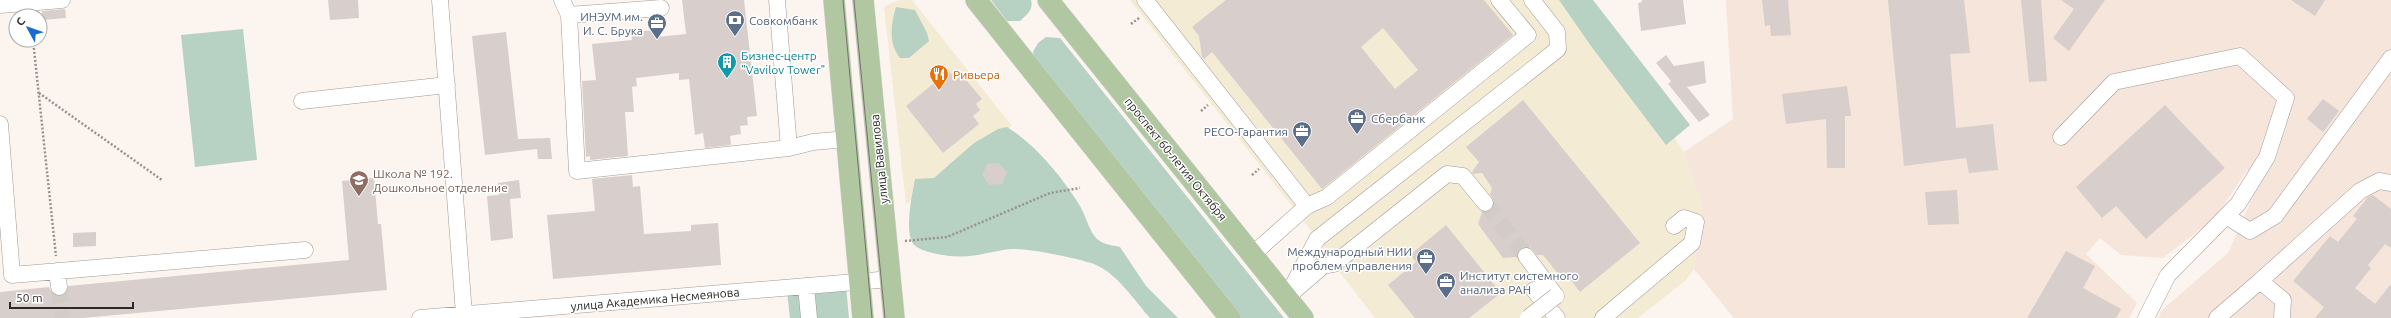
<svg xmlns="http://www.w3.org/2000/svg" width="2391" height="318" viewBox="0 0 2391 318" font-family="Ubuntu,sans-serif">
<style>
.commercial{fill:#f4ebd5}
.built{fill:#f5e5db}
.green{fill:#b7d1c3}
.building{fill:#d8cecb;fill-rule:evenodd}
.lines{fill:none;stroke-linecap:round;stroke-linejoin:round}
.minor-tunnel{stroke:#d2cbc6;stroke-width:16;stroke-dasharray:16 8;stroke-linecap:butt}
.minor-casing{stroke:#a19994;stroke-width:17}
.major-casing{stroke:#d5d4d4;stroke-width:22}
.path{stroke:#98928e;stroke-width:2.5;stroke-dasharray:2 2;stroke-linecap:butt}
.minor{stroke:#fff;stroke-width:16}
.major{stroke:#b1c7a2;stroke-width:21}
.tram{stroke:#77726f;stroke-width:1}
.minor-bridge-casing{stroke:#a19994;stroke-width:17;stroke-linecap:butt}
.minor-bridge{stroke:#fff;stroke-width:16}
.labels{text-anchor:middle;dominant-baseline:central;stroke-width:3;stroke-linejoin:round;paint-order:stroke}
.service-label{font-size:12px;fill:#4e5e75;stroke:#fff;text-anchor:end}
.culture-label{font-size:12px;fill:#0d838f;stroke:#fff;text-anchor:start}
.food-label{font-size:12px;fill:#c56008;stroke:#fff;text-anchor:start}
.street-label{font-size:12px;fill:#2b2826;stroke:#fff}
.education-label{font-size:12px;fill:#785e54;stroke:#fff;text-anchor:start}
</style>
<rect width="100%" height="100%" fill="#fcf4ee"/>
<path class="commercial" d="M899,0H912L1012,126L906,204L884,7Z
M1130,0H1577L1684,152L1702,206L1694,269L1685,281L1638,318H1375L1338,270L1331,256Z"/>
<path class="built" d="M1726,0H2391V318H2158L2162,310L2229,252L2260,179L2247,170L2216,217L2163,258L2121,255L2100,238L2086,254L2137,303L2129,318H1734L1694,269L1702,206L1684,152L1733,119Z"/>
<path class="green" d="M991,0H1031C1034,10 1026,15 1020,21H1007Z
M1559,0H1593L1690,125L1666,145L1591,46Z
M896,7L915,10L927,33L929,41L909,58H900C888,43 891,24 896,7Z
M243,29L257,160L195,167L181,35Z
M1046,37L1060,38L1284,318H1239L1036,64L1033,52L1038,43Z
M1007,127C1036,145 1062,177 1080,206C1086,216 1089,231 1097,239C1104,245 1112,245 1120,247L1146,286L1178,318H1150C1134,300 1117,273 1094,264C1076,258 1029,248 1011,249C997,250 983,255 969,256C957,258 918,254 912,242C905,228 912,195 915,179L934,178L974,143L998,129Z
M846,286L849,318H790L787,292Z"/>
<path class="building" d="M328,0H358L359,18L330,20Z
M682,0H744L757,116L747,117L748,125L740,126L741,134L730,136L731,145L705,148L703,133L695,135L689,79L679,80V73L636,78L637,86L632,87L634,112H625L628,156L590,160V156L586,157L582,81L596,80L592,44L632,40L631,32L656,30L657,37L686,34Z
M1226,0H1484L1513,35L1322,189L1212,52L1204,59L1202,57L1199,36L1192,27ZM1383,28L1418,70L1395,89L1361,47Z
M1642,0H1683L1686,24L1641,31L1638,3L1642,2Z
M1762,0H1788L1791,35L1771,36L1770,25L1765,26Z
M1888,0H1964L1970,53L1950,54L1956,128L1993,124L1998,170L1969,173L1966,158L1904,166Z
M2021,0H2041L2047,81L2029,82Z
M2061,0H2105L2069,51L2053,38L2074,9Z
M2291,0H2325L2315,16Z
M65,9L66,18L42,20V11Z
M506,32L518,139L550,138L552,159H538L537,149L485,155L472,36Z
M1666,55L1674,66L1704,61L1706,83L1687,87L1710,115L1699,122L1668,84L1671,81L1656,63Z
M949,71L956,80L962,75L982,99L976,104L980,110L973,116L979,124L943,153L906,106Z
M1847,86L1851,116H1845V168H1827L1826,119L1786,124L1782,94Z
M2323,99L2339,111L2323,132L2307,119Z
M1523,100L1640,243L1580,292L1570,279L1564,281L1543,255H1537L1530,247L1521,248L1517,257L1503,258L1478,224L1482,212L1491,211L1494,207V201L1490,194L1492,188L1482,173L1473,174L1472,172L1479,162L1466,147Z
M2165,105L2225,168L2146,239L2116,206L2102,218L2076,187Z
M999,163L1007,172L1002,184L989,185L982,175L987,164Z
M632,175L633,187L640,186L644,234L691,231V225L718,223L721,265L553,279L547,215L595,211L592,179Z
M374,178L378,224H381L387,290L83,318H0V292L49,287L52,293L60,296L65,294L68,286L349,260L342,181Z
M519,180L521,198L510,199L513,238L491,241L487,196L499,195L498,183Z
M1957,190L1959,224L1928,225L1925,192Z
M2373,195L2391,209V248L2385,244L2368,265L2371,268L2355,288L2375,304L2391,284V318H2315L2324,307L2293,281L2330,236L2338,242L2357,219L2353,216L2368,197Z
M1446,225L1501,293L1469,318H1415L1388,285L1416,262L1410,255Z
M96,232V246L73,247V233Z
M2066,251L2095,266L2083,288L2121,309L2116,318H2027Z"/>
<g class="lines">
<path class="minor-tunnel" d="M1485,203L1526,256
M59,287L62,318"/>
<defs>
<path id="minor" d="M440,0L464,314
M562,0L569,15
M777,0L789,148L813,142L847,139
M1145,0L1307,206L1253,254
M0,5L62,0
M661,8L569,15L577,171L789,148
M302,101L447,85
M0,124L12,275L305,250
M2061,137L2114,82L2240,56L2286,98L2267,157L2238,204L2168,275L2146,318
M1485,203L1463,176L1447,174L1344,256L1334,264L1323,266L1287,297L1317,239L1558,49L1557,32L1532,0
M1307,206L1327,197L1528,35L1499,0
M2226,216L2250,231L2275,216L2391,58
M1526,256L1556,296
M57,271L59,287
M806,286L809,318
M1534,290L1541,299
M1553,313L1557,318
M420,318L891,279
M1603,318L1692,243L1696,222L1684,218L1674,226
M2217,318L2260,281
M2282,318L2283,300L2260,281L2360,191L2379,181L2391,183"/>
<path id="major" d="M834,0L863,318
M863,0L894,318
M976,0L1230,318
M1048,0L1303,318"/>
</defs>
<use href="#minor" class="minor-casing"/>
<use href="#major" class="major-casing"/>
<path class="path" d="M1131,24L1139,18
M33,40L56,256
M39,93L162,180
M1201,111L1208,105
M1252,175L1259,169
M905,241L947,237L1050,193L1080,188"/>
<use href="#minor" class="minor"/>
<use href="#major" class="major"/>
<path class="tram" d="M843,0L872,318
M854,0L885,318"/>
<defs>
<path id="minor-bridge" d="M1528,318L1556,296"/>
</defs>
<use href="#minor-bridge" class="minor-bridge-casing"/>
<use href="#minor-bridge" class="minor-bridge"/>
</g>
<defs>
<symbol id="bank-pin" viewBox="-11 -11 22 30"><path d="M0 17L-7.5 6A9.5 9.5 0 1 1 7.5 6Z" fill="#5c6f8a" stroke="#fff"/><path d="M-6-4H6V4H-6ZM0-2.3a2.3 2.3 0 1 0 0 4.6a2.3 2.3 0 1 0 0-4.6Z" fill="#fff"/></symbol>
<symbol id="office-pin" viewBox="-11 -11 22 30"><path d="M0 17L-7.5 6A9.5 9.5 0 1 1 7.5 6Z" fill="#5c6f8a" stroke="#fff"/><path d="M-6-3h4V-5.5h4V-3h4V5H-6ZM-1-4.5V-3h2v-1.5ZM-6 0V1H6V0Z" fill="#fff"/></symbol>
<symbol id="building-pin" viewBox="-11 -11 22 30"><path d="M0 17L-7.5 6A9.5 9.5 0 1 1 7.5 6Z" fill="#0f9aa8" stroke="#fff"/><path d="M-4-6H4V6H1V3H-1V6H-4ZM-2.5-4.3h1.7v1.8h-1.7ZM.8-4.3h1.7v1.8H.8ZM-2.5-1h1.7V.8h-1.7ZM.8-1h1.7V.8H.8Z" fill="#fff"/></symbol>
<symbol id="restaurant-pin" viewBox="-11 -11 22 30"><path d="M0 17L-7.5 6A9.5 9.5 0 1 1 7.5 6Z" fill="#e8710a" stroke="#fff"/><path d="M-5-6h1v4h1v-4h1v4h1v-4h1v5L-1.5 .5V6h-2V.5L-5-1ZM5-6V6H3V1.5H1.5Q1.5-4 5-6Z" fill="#fff"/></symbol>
<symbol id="school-pin" viewBox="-11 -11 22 30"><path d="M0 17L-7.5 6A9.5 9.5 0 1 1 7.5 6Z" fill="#8d6e63" stroke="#fff"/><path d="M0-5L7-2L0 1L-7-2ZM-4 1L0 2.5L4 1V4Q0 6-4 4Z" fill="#fff"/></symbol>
</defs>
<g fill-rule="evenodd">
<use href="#bank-pin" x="724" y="9" width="22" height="30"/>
<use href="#office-pin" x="646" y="12" width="22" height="30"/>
<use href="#building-pin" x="716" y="51" width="22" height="30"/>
<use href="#restaurant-pin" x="928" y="63" width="22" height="30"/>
<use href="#office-pin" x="1346" y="107" width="22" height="30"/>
<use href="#office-pin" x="1291" y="120" width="22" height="30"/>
<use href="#school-pin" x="348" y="169" width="22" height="30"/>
<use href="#office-pin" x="1415" y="247" width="22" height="30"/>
<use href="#office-pin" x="1435" y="271" width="22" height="30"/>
</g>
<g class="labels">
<g class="service-label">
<text x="643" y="16">ИНЭУМ им.<tspan x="643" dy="14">И. С. Брука</tspan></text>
<text x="749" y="20" text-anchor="start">Совкомбанк</text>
<text x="1371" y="118" text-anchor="start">Сбербанк</text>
<text x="1288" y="131">РЕСО-Гарантия</text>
<text x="1412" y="251">Международный НИИ<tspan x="1412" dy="14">проблем управления</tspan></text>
<text x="1460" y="275" text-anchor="start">Институт системного<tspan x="1460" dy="14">анализа РАН</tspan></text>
</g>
<g class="culture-label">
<text x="741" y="55">Бизнес-центр<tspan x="741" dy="14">"Vavilov Tower"</tspan></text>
</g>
<g class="food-label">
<text x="953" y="74">Ривьера</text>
</g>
<g class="street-label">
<text transform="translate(879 159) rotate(-96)">улица Вавилова</text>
<text transform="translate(1176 159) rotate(51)">проспект 60-летия Октября</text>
<text transform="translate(655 299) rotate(-5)">улица Академика Несмеянова</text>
</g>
<g class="education-label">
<text x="373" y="173">Школа № 192.<tspan x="373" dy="14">Дошкольное отделение</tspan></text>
</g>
</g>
<g transform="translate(28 28) rotate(310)"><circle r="19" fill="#ffffff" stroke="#aaa9a8"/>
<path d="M0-3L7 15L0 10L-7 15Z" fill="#176ad4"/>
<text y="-6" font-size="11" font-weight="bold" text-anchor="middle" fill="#2b2826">С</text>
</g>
<path d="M10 302v6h123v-6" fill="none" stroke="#2b2826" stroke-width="2"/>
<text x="16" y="302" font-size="12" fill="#2b2826" stroke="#ffffff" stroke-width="3" paint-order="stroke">50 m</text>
</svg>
